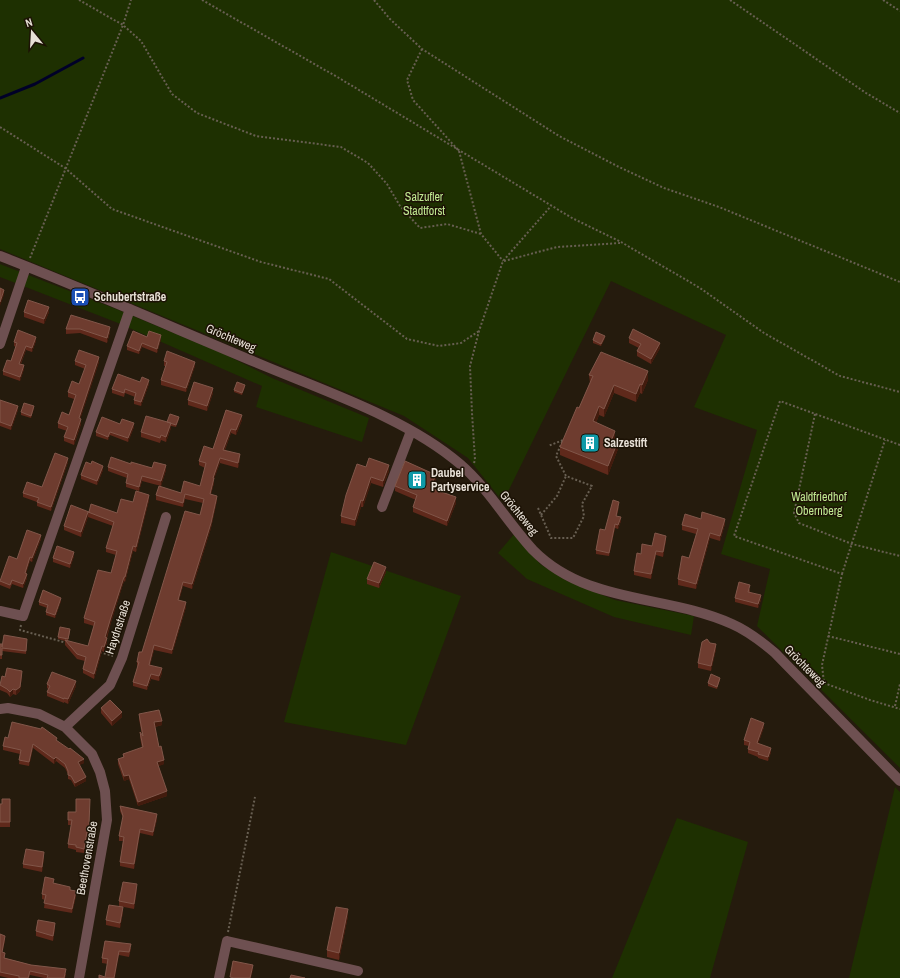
<svg xmlns="http://www.w3.org/2000/svg" width="900" height="978" viewBox="0 0 900 978" font-family="'Archivo Narrow',sans-serif">
<style>
.green{fill:#1e3001}
.lines{fill:none;stroke-linecap:round;stroke-linejoin:round}
.stream{stroke:#000028;stroke-width:3}
.path{stroke:#685f52;stroke-width:2;stroke-dasharray:2 2;stroke-linecap:butt}
.minor{stroke:#6e5051;stroke-width:10}
.wall{fill:#5f291b}
.shaded-wall{fill:#421b0d}
.building{fill:#6e3c2f;stroke:#815649}
.labels{text-anchor:middle;dominant-baseline:central;stroke-width:3;stroke-linejoin:round;paint-order:stroke}
.park-label{font-size:12px;fill:#c1e992;stroke:#1c1205}
.poi-label{font-size:12px;font-weight:bold;fill:#e7e0d6;stroke:#1c1205;text-anchor:start}
.street-label{font-size:12px;fill:#e7e0d6;stroke:#1c1205}
</style>
<rect width="100%" height="100%" fill="#251b0d"/>
<path class="green" d="M0,0H900V768L757,626L770,569L721,554L757,430L694,407L726,335L611,281L503,502L468,458L404,416L0,249Z
M0,264L116,309L224,354L272,378L369,418L362,442L256,407L262,386L118,323L0,277Z
M515,533L540,564L567,581L615,600L694,616L691,635L614,617L527,579L498,553Z
M331,552L461,596L406,745L284,722Z
M895,787L900,792V978H849Z
M677,818L748,842L710,978H612Z"/>
<g class="lines">
<path class="stream" d="M0,98L35,84L83,58"/>
<path class="path" d="M79,0L123,25L141,41L172,94L197,113L256,136L341,147L368,163L387,184L400,206L420,228L447,224L481,234
M202,0L339,78L572,218L621,242L700,288L764,333L840,376L900,392
M374,0L390,19L422,49L559,136L619,167L664,188L719,207L900,282
M730,0L866,93L900,113
M883,0L900,11
M422,49L407,80L413,100L459,151L481,234L503,261
M0,127L65,168L112,209L261,262L329,279L407,339L439,346L461,343L479,331
M30,258L123,25L131,0
M504,261L557,247L620,243
M815,414L794,513L799,523L852,544L900,556
M900,445L780,401L734,536L842,574L822,665L824,683L870,700L900,709
M474,463L475,460L472,413L470,366L479,331L503,261L551,206
M538,508L551,538H573L584,516L582,504L592,486L566,476L556,456L563,440L548,446
M541,515L557,496L566,476
M842,574L885,440
M21,625L20,630L67,643
M828,636L900,654
M100,652L113,656
M895,706L900,684
M228,932L255,797"/>
<path class="minor" d="M0,256C90,291 178,330 267,367C330,393 409,420 460,464C488,488 508,523 533,550C587,605 666,594 732,624C748,631 761,641 775,653L900,781
M0,344L26,267
M382,507L411,431
M0,611L23,616L130,309
M0,709L8,708L39,714L65,727L92,754L100,772L105,791L107,820L79,978
M65,727L110,685L122,658L166,517
M219,978L227,941L358,971"/>
</g>
<path class="wall" d="M24,312H49L44,324L24,317Z
M71,315L110,332L107,343L80,333L66,334V329Z
M147,337L161,339L157,353L142,347L139,354L127,350V346Z
M605,338L601,346L593,343V340Z
M629,338L660,348L651,364L637,356V351L639,348L629,343Z
M36,341L32,352L26,350L21,364L24,369L20,381L3,375V371L11,361L16,347L14,346V342Z
M75,361L99,362L80,419L81,424L74,445L64,441V437L67,431L58,428V423L69,415L74,399L68,397V392L79,384L85,369L75,365Z
M164,361L195,366L186,392L161,385V380L166,366H164Z
M589,375L648,380L642,394L640,393L636,402L614,393L604,417L599,415L596,423L615,439V440L618,449L608,475L560,455V447L579,408L590,383Z
M140,382L149,384L141,406L134,404V400L135,397L125,393L124,397L112,393V389Z
M245,387L242,395L234,392V390Z
M213,393L207,411L188,405V400Z
M0,400L18,410L11,430L0,426Z
M34,408L31,418L21,415V412Z
M226,410L242,420L236,435L231,433L225,450L240,459L238,468L220,463L214,478V483L211,494L217,500L211,528L192,589L183,586L179,600L186,607L172,654L154,650L150,665L162,673L159,681L151,679L147,690L133,686V682L138,666H137V662L142,652L200,515L203,503L185,499L183,507L156,500V495L181,493L200,486L205,468L199,465V461L213,449Z
M179,419L176,427L171,426V428L166,442L161,440L160,443L141,437V432L167,422Z
M120,424L134,427L128,442L110,435L108,440L96,436V432Z
M68,462L51,511L37,506V502L23,497V493L42,487Z
M131,464L166,470L161,486L142,481L139,491L126,487V483L127,478L108,471V467Z
M366,467L389,471L383,487L371,483L363,507H361L355,526L341,523V516Z
M103,470L97,485L81,479V475Z
M436,480L432,489L456,503L447,526L413,512V507L416,500L395,491V486Z
M149,500L136,552L133,551L125,582L124,581L111,622L107,638V642L104,652L102,651L94,679L83,673V669L85,661L77,659L65,645V641L58,639V637L70,632L68,641L88,646L94,626L84,623V618L111,573L116,555L106,552V548L113,526L88,517L81,537L64,530V526L89,512L117,513L133,502Z
M619,506L617,516L621,521L618,529L615,528L609,556L596,554V550L605,530Z
M701,519L725,524L720,541L710,538L696,589L678,585V579L689,558L696,534L682,530V525Z
M41,539L32,562L30,561L26,573L27,578L23,588L12,584L10,589L0,585V581L17,559Z
M666,540L663,557L656,555L651,579L634,575V571L652,546Z
M74,556L70,568L53,562V558Z
M386,572L379,588L367,584V579Z
M750,589V592L761,600L758,608L735,602V598Z
M61,601L55,618L46,615V612L47,608L39,605V602Z
M27,642L26,654L2,651V659H0V644Z
M710,643L716,649L711,671L698,668V663Z
M22,676L20,691L16,695L13,694L10,697L7,693L0,690V685L5,677Z
M720,680L717,689L708,686V683Z
M47,684L76,686L68,704L64,702V703L47,696V692L48,689L47,688Z
M101,708L122,717L112,726L101,713Z
M139,714L162,725L155,727L159,747L164,764L158,766L167,796L138,806L129,779L124,781L118,764V759L123,758V754L142,748L140,737V732L142,735L139,719Z
M764,727L758,744L771,752L768,761L758,758V757L748,753V749L749,746L744,745V740Z
M8,738L57,741L84,763L79,765L86,781L75,787L71,780L68,779V774L65,768L56,761L54,764L33,748L29,766L19,764L20,754L3,750V746Z
M10,799V827H0V804H2Z
M120,806L157,819L153,836L140,833L134,869L120,866V862L123,841H119V836L123,818L120,811Z
M68,812L89,824L93,829L91,837H87L84,853L76,852V850L68,848V844L71,825H68Z
M44,857L42,872L23,868V864Z
M54,883L70,890L76,896L72,913L44,908L45,900L42,899V894Z
M137,889L134,909L119,906V901Z
M123,912L120,928L106,925V920Z
M348,916L339,960L327,957V950Z
M55,928L53,941L36,936V931Z
M0,934L5,940L2,953L5,958L66,974L65,978H44L30,975L29,978H8L0,976Z
M105,941L131,948L129,957L119,955L105,977L108,964L102,963V958Z"/>
<path class="shaded-wall" d="M4,290V295L0,306V302Z
M49,307V312L44,324V319Z
M110,327V332L107,343V338Z
M161,335V339L157,353V349Z
M605,336V338L601,346V344Z
M36,337V341L32,352V348Z
M142,343V347L139,354V351Z
M660,343V348L651,364V359Z
M26,346V350L19,368V364Z
M99,357V362L79,423V418Z
M195,362V366L186,392V388Z
M24,365V369L20,381V377Z
M648,371V380L642,394V385Z
M149,380V384L141,406V402Z
M640,384V393L636,402V394Z
M245,385V387L242,395V393Z
M614,385V393L604,417V409Z
M213,388V393L207,411V406Z
M18,406V410L11,430V426Z
M34,406V408L31,418V416Z
M599,406V415L593,430V421Z
M242,415V420L236,435V430Z
M81,419V424L74,445V440Z
M134,423V427L128,442V438Z
M171,423V428L166,442V437Z
M231,429V433L223,454V450Z
M615,431V439L612,447V439Z
M110,432V435L108,440V437Z
M618,441V449L608,475V466Z
M240,454V459L238,468V463Z
M68,458V462L51,511V507Z
M220,458V463L213,482V478Z
M166,465V470L161,486V481Z
M389,465V471L383,487V481Z
M103,466V470L97,485V481Z
M436,475V480L430,493V488Z
M142,476V481L139,491V487Z
M371,477V483L363,507V501Z
M214,478V483L210,498V494Z
M185,494V499L183,507V503Z
M149,495V500L136,552V547Z
M217,496V500L211,528L192,589V584Z
M456,497V503L447,526V521Z
M361,500V507L355,526V520Z
M88,512V517L81,537V532Z
M621,517V521L618,529V525Z
M725,519V524L720,541V536Z
M615,524V528L609,556V553Z
M710,533V538L696,589V584Z
M41,535V539L32,562V558Z
M666,536V540L663,557V552Z
M133,546V551L125,582V577Z
M656,551V555L651,579V574Z
M74,552V556L70,568V564Z
M30,557V561L25,577V573Z
M386,567V572L379,588V583Z
M27,574V578L23,588V584Z
M124,577V581L105,642V637Z
M183,582V586L178,605V600Z
M761,595V600L758,608V604Z
M61,598V601L55,618V615Z
M186,602V607L172,654V650Z
M107,638V642L104,652V647Z
M716,644V649L711,671V666Z
M154,645V650L149,670V665Z
M102,646V651L94,679V674Z
M162,668V673L159,681V676Z
M22,671V676L20,691L16,695V690Z
M151,674V679L147,690V686Z
M76,681V686L68,704V699Z
M13,689V694L10,697V692Z
M122,712V717L112,726V721Z
M162,721V725L154,727V722Z
M764,723V727L757,748V743Z
M33,744V748L29,766V762Z
M771,748V752L768,761V757Z
M56,757V761L54,764V759Z
M84,759V763L78,766V762Z
M164,760V764L157,767V762Z
M129,775V779L124,781V776Z
M86,777V781L75,787V783Z
M167,791V796L138,806V802Z
M157,814V819L153,836V832Z
M140,829V833L134,869V864Z
M87,832V837L84,853V849Z
M44,852V857L42,872V867Z
M137,884V889L134,909V904Z
M76,891V896L72,913V909Z
M123,907V912L120,928V923Z
M348,909V916L339,960V953Z
M55,923V928L53,941V936Z
M5,936V940L2,957V952Z
M119,951V955L115,978H114Z
M253,965V970L251,978H250Z"/>
<path class="building" d="M0,288L4,290L0,302Z
M28,300L49,307L44,319L24,312Z
M71,315L110,327L107,338L80,329H66Z
M633,329L660,343L651,359L637,351L641,344L629,338Z
M18,330L36,337L32,348L26,346L19,364L24,365L20,377L3,371L7,360L11,361L17,343L14,342Z
M133,331L147,337L149,331L161,335L157,349L142,343L139,351L127,346Z
M596,332L605,336L601,344L593,340Z
M79,350L99,357L79,418L81,419L74,440L64,437L68,427L58,423L62,412L69,415L76,395L68,392L72,381L79,384L86,365L75,361Z
M167,351L195,362L186,388L161,380L167,362L164,361Z
M601,352L648,371L642,385L640,384L636,394L614,385L604,409L599,406L593,421L615,431L612,439L618,441L608,466L560,447L577,407L579,408L593,376L589,375Z
M118,374L140,382L142,377L149,380L141,402L134,400L136,393L125,389L124,393L112,389Z
M194,382L213,388L207,406L188,400Z
M237,382L245,385L242,393L234,390Z
M0,400L18,406L11,426L0,422Z
M24,403L34,406L31,416L21,412Z
M226,410L242,415L236,430L231,429L223,450L240,454L238,463L220,458L213,478H214L210,494L217,496L211,523L192,584L183,582L178,600L186,602L172,650L154,645L149,665L162,668L159,676L151,674L147,686L133,682L139,662H137L139,652H142L185,511L200,515L204,499L185,494L183,503L166,498L156,495L159,486L181,493L184,481L200,486L206,463L199,461L204,446L213,449Z
M170,414L179,417L176,425L167,422Z
M146,416L171,423L166,437L161,435L160,438L141,432Z
M102,417L120,424L122,419L134,423L128,438L110,432L108,437L96,432Z
M55,453L68,458L51,507L37,502L39,498L23,493L27,482L42,487Z
M111,457L131,464V462L152,468L154,462L166,465L161,481L142,476L139,487L126,483L128,474L108,467Z
M369,458L389,465L383,481L371,477L363,501L361,500L355,520L341,516L346,495L357,464L366,467Z
M92,461L103,466L97,481L81,475L86,462L91,464Z
M405,461L436,475L430,488L456,497L447,521L413,507L417,495L395,486Z
M136,491L149,495L136,547L133,546L125,577H124L111,617L105,637L107,638L104,647L102,646L94,674L83,669L86,657L77,654L65,640L88,646L95,622L84,618L98,570L111,573L117,551L106,548L114,522L88,512L81,532L64,526L71,505L89,512L91,504L117,513L121,499L133,502Z
M613,500L619,502L616,516L621,517L618,525L615,524L609,553L596,550L600,529L605,530Z
M702,512L725,519L720,536L710,533L696,584L678,579L682,556L689,558L698,529L682,525L685,514L701,519Z
M27,530L41,535L32,558L30,557L25,573L27,574L23,584L12,580L10,585L0,581L9,556L17,559Z
M655,533L666,536L663,552L656,551L651,574L634,571L637,553L641,554L642,544L652,546Z
M57,546L74,552L70,564L53,558Z
M374,562L386,567L379,583L367,579Z
M739,582L750,585L748,592L761,595L758,604L735,598Z
M43,590L61,598L55,615L46,612L48,605L39,602Z
M60,627L70,629L68,639L58,637Z
M4,635L27,639L26,651L2,648V655H0V644H2V647Z
M707,639L710,643L716,644L711,666L698,663L702,642Z
M7,668L22,671L20,687L16,690L13,689L10,692L7,689L0,685L2,676L5,677Z
M52,672L76,681L68,699L64,698V699L47,692L50,686L47,684Z
M711,674L720,678L717,687L708,683Z
M110,700L122,712L112,721L101,708Z
M159,710L162,721L154,722L159,747L161,746L164,760L157,762L167,791L138,802L129,775L124,776L118,759L124,757L123,754L143,747L140,732L143,736L139,714Z
M751,718L764,723L757,743L771,748L768,757L758,754L759,752L748,749L750,742L744,740Z
M12,722L41,729L42,727L57,738L56,740L69,749L70,748L84,759L78,762L86,777L75,783L71,776L68,775V771L65,764L56,757L54,759L33,744L29,762L19,760L21,750L3,746L5,737L8,738Z
M2,799H10V822H0V804H2Z
M76,799H90L89,824L93,825L91,833L87,832L84,849L76,847V845L68,844L72,820H68V812H76Z
M120,806L157,814L153,832L140,829L134,864L120,862L124,837L119,836L123,816Z
M26,849L44,852L42,867L23,864Z
M45,877L54,879L53,883L70,887V890L76,891L72,909L44,903L46,895L42,894Z
M123,882L137,884L134,904L119,901Z
M109,905L123,907L120,923L106,920Z
M336,907L348,909L339,953L327,950Z
M38,920L55,923L53,936L36,931Z
M0,934L5,936L2,952L5,953L4,958L31,965L66,969L64,978H47L48,975L30,971L28,978H19V976L0,972Z
M105,941L131,944L129,952L119,951L114,978H99V975L105,977L108,959L102,958Z
M233,961L253,965L250,978H234L230,977Z
M291,975L305,978H290Z"/>
<defs>
<symbol id="bus-square" viewBox="-11 -11 22 22"><rect x="-9" y="-9" width="18" height="18" rx="4" fill="#1a4fb4" stroke="#1c1205"/><path d="M-5-6H5V4H4V6H2V4H-2V6H-4V4H-5ZM-3.5-4V0h7V-4ZM-3.5 1.2v1.5H-2V1.2ZM2 1.2v1.5H3.5V1.2Z" fill="#fff"/></symbol>
<symbol id="building-square" viewBox="-11 -11 22 22"><rect x="-9" y="-9" width="18" height="18" rx="4" fill="#0f9aa8" stroke="#1c1205"/><path d="M-4-6H4V6H1V3H-1V6H-4ZM-2.5-4.3h1.7v1.8h-1.7ZM.8-4.3h1.7v1.8H.8ZM-2.5-1h1.7V.8h-1.7ZM.8-1h1.7V.8H.8Z" fill="#fff"/></symbol>
</defs>
<g fill-rule="evenodd">
<use href="#bus-square" x="69" y="286" width="22" height="22"/>
<use href="#building-square" x="579" y="432" width="22" height="22"/>
<use href="#building-square" x="406" y="469" width="22" height="22"/>
</g>
<g class="labels">
<g class="park-label">
<text x="424" y="197">Salzufler<tspan x="424" dy="14">Stadtforst</tspan></text>
<text x="819" y="497">Waldfriedhof<tspan x="819" dy="14">Obernberg</tspan></text>
</g>
<g class="poi-label">
<text x="94" y="297">Schubertstraße</text>
<text x="604" y="443">Salzestift</text>
<text x="431" y="473">Daubel<tspan x="431" dy="14">Partyservice</tspan></text>
</g>
<g class="street-label">
<text transform="translate(231 338) rotate(23)">Gröchteweg</text>
<text transform="translate(519 513) rotate(51)">Gröchteweg</text>
<text transform="translate(118 627) rotate(-72)">Haydnstraße</text>
<text transform="translate(805 666) rotate(45)">Gröchteweg</text>
<text transform="translate(87 858) rotate(-80)">Beethovenstraße</text>
</g>
</g>
<g transform="translate(32 32) rotate(342)" stroke="#1c1205" stroke-width="3" paint-order="stroke">
<path d="M0-3L7 15L0 10L-7 15Z" fill="#e7e0d6"/>
<text y="-6" font-size="11" font-weight="bold" text-anchor="middle" fill="#e7e0d6">N</text>
</g>
</svg>
